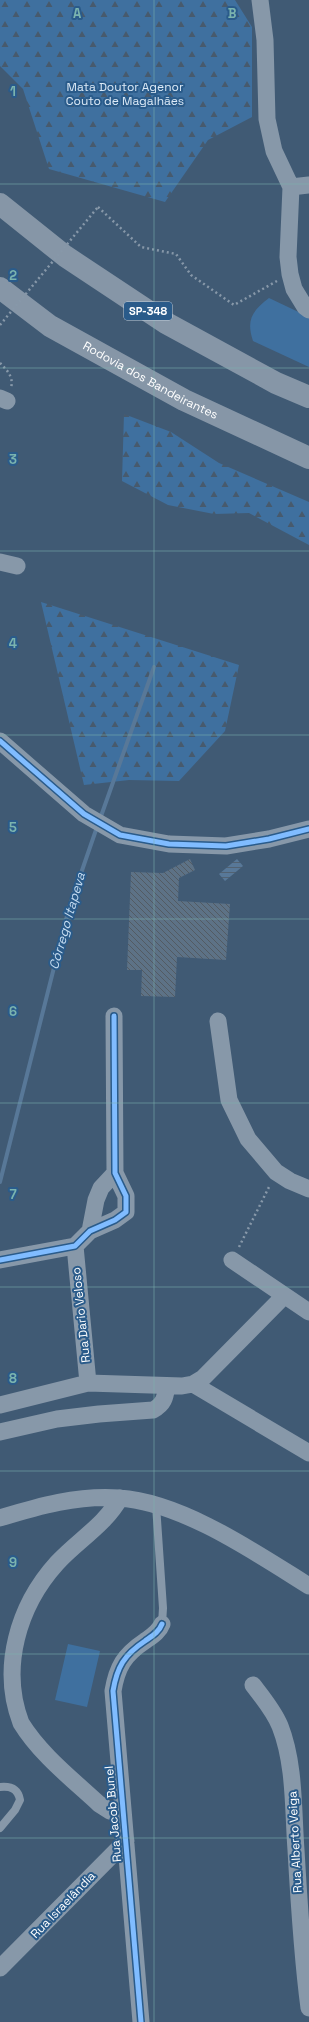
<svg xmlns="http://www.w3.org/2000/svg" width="309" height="2022" viewBox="0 0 309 2022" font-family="'Space Grotesk',sans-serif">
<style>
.grass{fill:#3f709f}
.forest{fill:url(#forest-firs)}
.water{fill:url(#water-rules)}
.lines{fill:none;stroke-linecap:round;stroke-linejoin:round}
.stream{stroke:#587898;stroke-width:4}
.building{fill:url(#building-back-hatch)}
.path{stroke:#8798a9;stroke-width:2.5;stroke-dasharray:2 3;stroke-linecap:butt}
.service{stroke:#8798a9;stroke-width:8}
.minor{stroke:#8798a9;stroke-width:17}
.motorway{stroke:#8696a7;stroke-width:22}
.path-bridge{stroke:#8798a9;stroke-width:2.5;stroke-dasharray:2 3;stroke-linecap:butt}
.cycleway-casing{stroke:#2a5b8a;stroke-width:8}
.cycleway{stroke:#80bcff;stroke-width:5}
.grid{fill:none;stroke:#7bb4af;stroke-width:1;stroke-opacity:0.55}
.labels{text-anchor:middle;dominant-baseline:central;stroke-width:4;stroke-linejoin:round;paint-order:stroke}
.shield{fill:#2a5b8a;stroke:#bfcedc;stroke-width:1}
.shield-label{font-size:11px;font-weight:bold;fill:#fff}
.park-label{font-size:12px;fill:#dceaf7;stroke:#2a5b8a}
.street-label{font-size:12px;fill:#fff;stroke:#2a5b8a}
.water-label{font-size:13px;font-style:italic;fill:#c4dbf0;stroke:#2a5b8a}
.grid-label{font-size:13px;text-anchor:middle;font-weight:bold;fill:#7bb4af;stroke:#2a5b8a;stroke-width:4;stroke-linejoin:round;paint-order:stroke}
</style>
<defs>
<pattern id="forest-firs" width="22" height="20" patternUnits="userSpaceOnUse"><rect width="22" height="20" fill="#3f709f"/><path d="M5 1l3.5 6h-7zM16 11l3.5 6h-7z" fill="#475a6d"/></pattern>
<pattern id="water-rules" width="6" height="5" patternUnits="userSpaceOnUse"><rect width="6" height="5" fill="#587898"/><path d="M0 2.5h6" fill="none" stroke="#526272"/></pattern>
<pattern id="building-back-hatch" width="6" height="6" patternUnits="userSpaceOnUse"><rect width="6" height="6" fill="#5d7286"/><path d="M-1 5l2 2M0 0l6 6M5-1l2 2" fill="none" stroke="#535b63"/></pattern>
</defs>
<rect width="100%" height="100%" fill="#405a74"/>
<path class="grass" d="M269,298L309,317V367L253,341C246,320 252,311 269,298Z
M68,1644L100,1651L87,1707L55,1700Z"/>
<path class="forest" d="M0,0H235L252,27V117L208,140L165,202L49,169L23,89L0,66Z
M124,414L171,432L219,463L309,502V545L249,513L214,514L168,505L122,481Z
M41,602L239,665L225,731L179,781L129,780L84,785Z"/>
<path class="water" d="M237,859L243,866L225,881L219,874Z"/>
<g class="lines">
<path class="stream" d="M100,819L154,667
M0,1182L69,908L97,827"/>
</g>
<path class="building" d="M190,859L195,870L179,878L178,901L230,904L226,960L177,957L175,997L141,996L142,970H127L131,872L163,873Z"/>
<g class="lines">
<path class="path" d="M98,207L141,247L176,254L191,275L234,305L277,281
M0,363C7,370 14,377 11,388
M239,1247L270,1185"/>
<path class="service" d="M156,1505L163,1608L162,1624
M0,1787C10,1786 18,1788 20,1800L15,1810L0,1828"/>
<path class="minor" d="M260,0L265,40L267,119L274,151L291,187L288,257L290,274L294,289L305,307L309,310
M291,187L309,185
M0,398L7,401
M0,562L17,566
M0,741L84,814L120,835L169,844L226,846L269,839L309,829
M218,1021L229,1100L248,1139L276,1172L290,1181L309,1189
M90,1231L96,1200L101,1188L115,1173
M75,1246L88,1383
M0,1260L75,1246L90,1231L115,1220L126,1212V1196L115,1173L114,1016
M232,1260L309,1312
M193,1384L309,1453
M0,1405L88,1383L182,1386L193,1384L203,1378L284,1296
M0,1432L57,1419L99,1414L153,1410C164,1404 165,1398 167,1386
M120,1498C105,1525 77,1541 57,1563C18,1606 0,1668 21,1723C40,1754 72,1779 99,1804L110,1811L123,1813
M0,1518C39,1506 78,1495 119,1498C182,1502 256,1553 309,1586
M253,1685C263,1698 274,1711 280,1726C295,1764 293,1810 296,1850C299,1903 302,1955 309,2008
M0,1968L126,1841
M141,2022L113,1691C117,1667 124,1655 145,1641C152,1636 159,1632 162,1624"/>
<g class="motorway">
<path d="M0,204L65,256L166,323L276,383L309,397"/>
<path id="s1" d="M0,288L50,326L184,400L309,458"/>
</g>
<path class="path-bridge" d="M0,325L98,207"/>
<defs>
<path id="cycleway" d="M0,741L84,814L120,835L169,844L226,846L269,839L309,829
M0,1260L75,1246L90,1231L115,1220L126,1212V1196L115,1173L114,1016
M141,2022L113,1691C117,1667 124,1655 145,1641C152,1636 159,1632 162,1624"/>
</defs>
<use href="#cycleway" class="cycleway-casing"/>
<use href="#cycleway" class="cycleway"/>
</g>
<path class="grid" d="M154,0V2022M0,184H309M0,368H309M0,551H309M0,735H309M0,919H309M0,1103H309M0,1287H309M0,1471H309M0,1654H309M0,1838H309"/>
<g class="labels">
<rect class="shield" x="124" y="302" width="48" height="18" rx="3"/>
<g class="shield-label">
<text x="148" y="311">SP-348</text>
</g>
<g class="park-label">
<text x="125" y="87">Mata Doutor Agenor<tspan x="125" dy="14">Couto de Magalhães</tspan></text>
</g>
<g class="street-label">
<text stroke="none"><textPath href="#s1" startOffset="177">Rodovia dos Bandeirantes</textPath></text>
<text transform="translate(81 1315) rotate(-96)">Rua Dario Veloso</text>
<text transform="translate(113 1814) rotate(-95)">Rua Jacob Bunel</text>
<text transform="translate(295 1842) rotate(-93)">Rua Alberto Veiga</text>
<text transform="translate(63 1905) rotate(-46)">Rua Israelândia</text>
</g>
<g class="water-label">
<text transform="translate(67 921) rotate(-74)">Córrego Itapeva</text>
</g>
</g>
<g class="grid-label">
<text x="77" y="18">A</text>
<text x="232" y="18">B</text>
<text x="13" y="96">1</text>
<text x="13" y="280">2</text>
<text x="13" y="464">3</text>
<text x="13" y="648">4</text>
<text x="13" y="832">5</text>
<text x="13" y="1016">6</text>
<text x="13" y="1199">7</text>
<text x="13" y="1383">8</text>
<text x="13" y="1567">9</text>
</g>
</svg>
